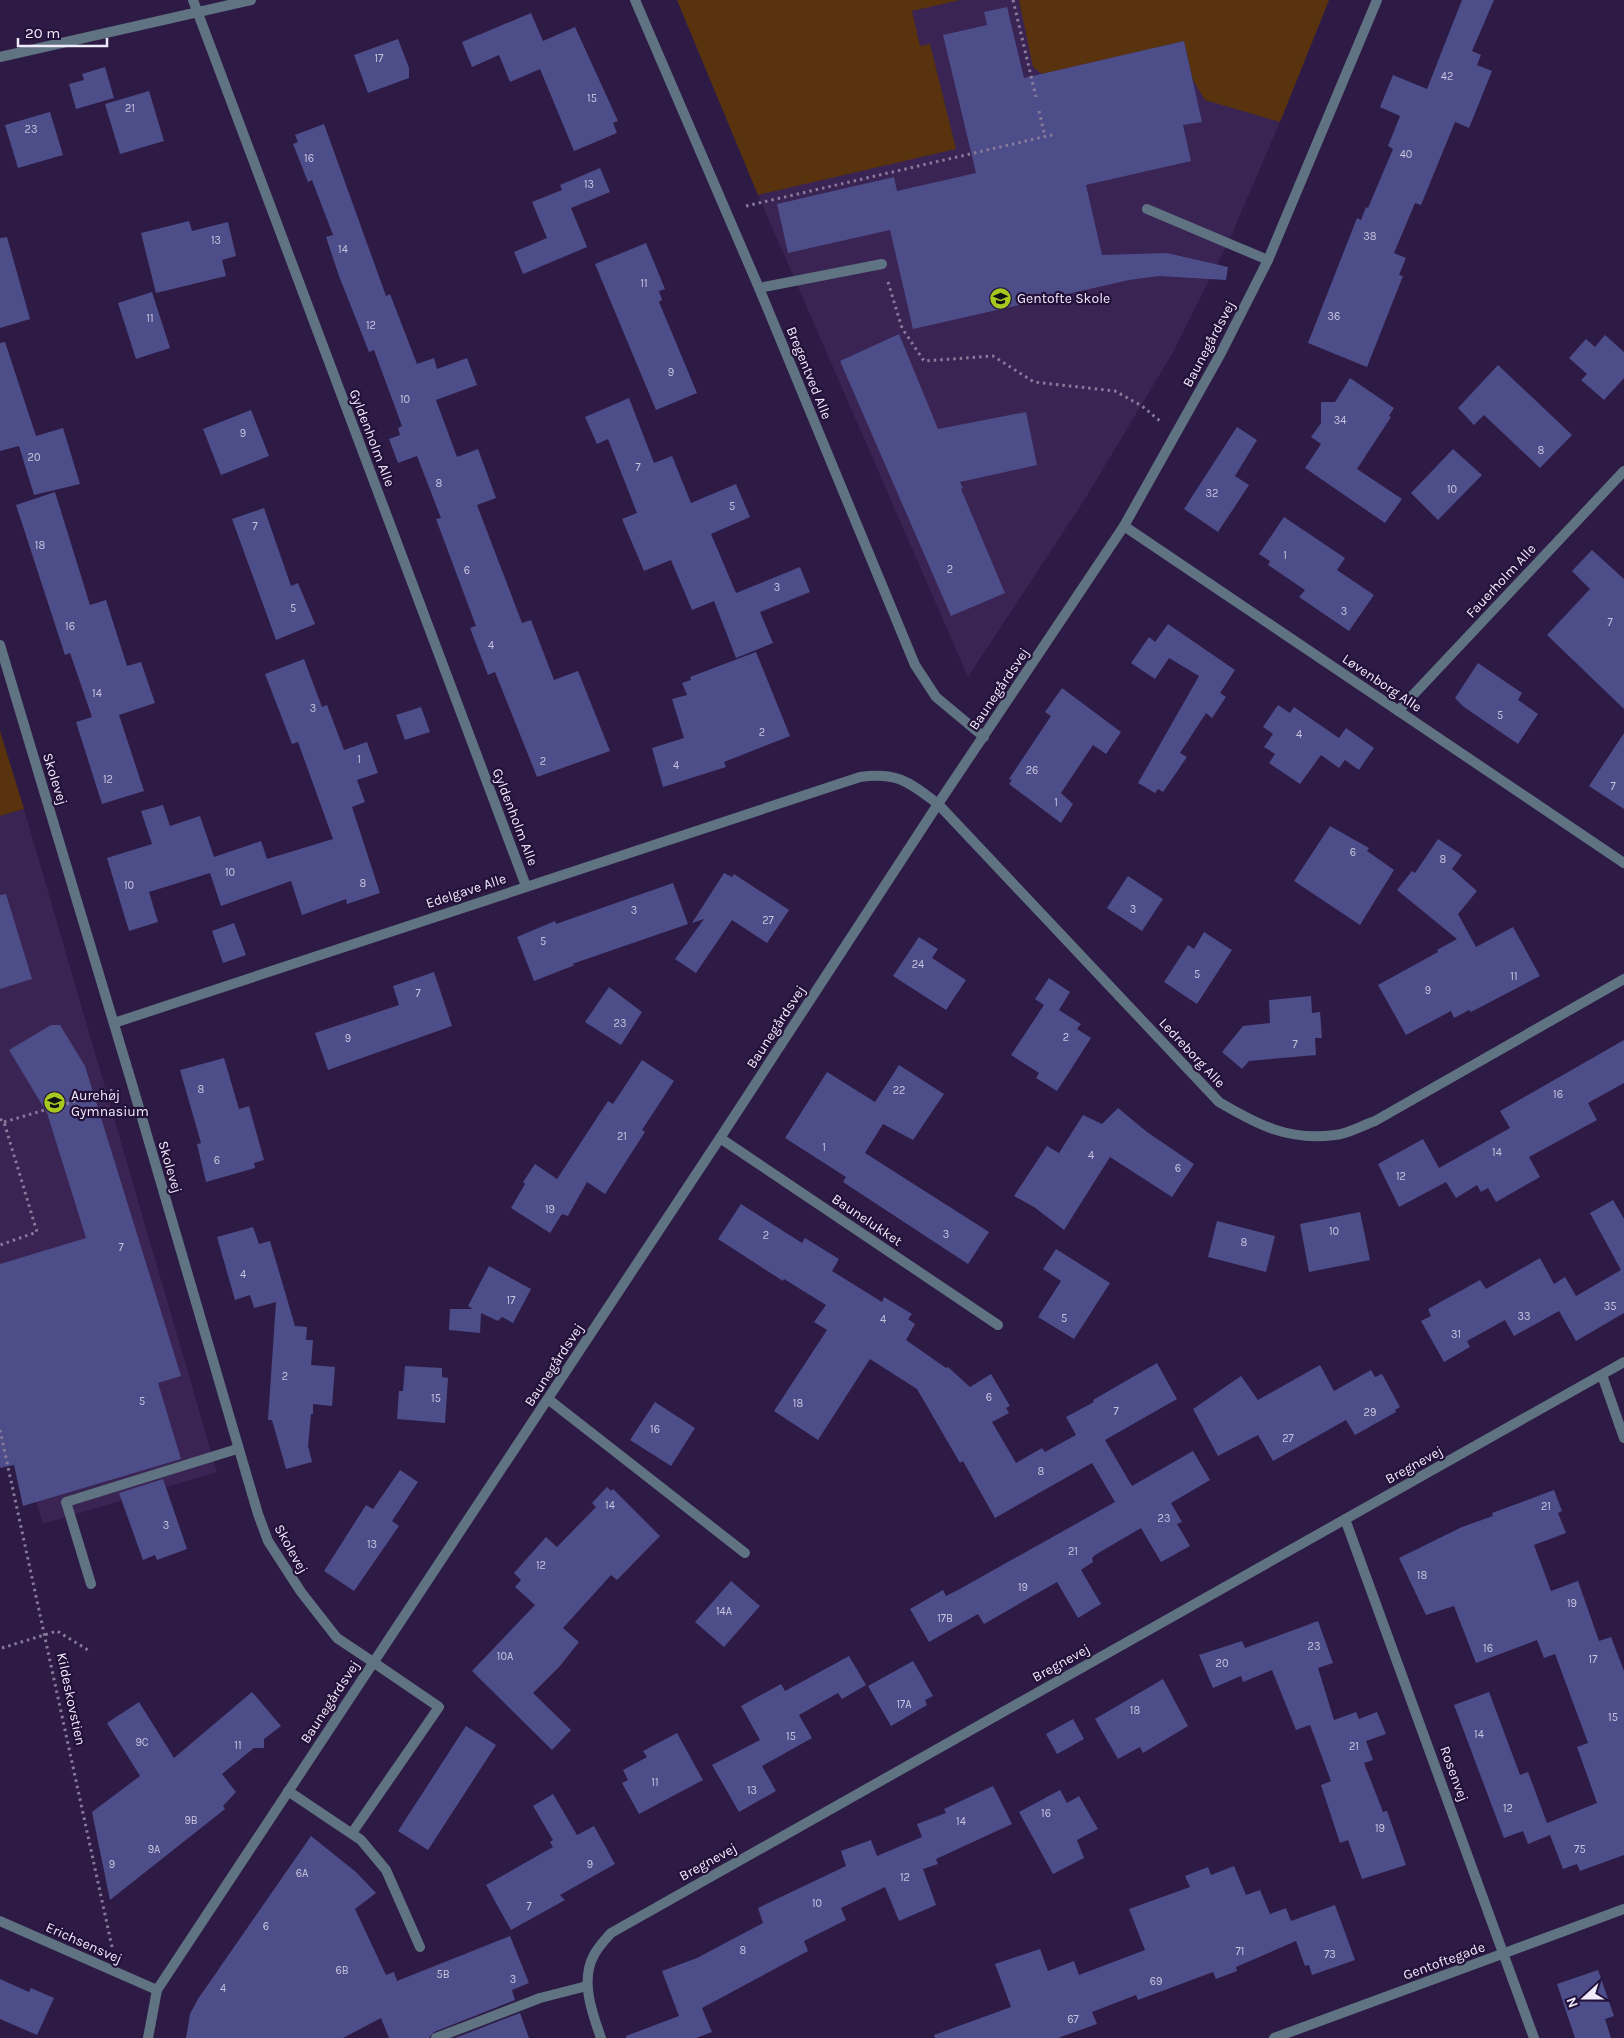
<svg xmlns="http://www.w3.org/2000/svg" width="1624" height="2038" viewBox="0 0 1624 2038" font-family="Karla,sans-serif">
<style>
.built{fill:#392453}
.green{fill:#58330d}
.building{fill:#4d4d89}
.lines{fill:none;stroke-linecap:round;stroke-linejoin:round}
.path{stroke:#877b99;stroke-width:3;stroke-dasharray:2.5 4;stroke-linecap:butt}
.service{stroke:#5f7382;stroke-width:10}
.minor{stroke:#5f7382;stroke-width:10}
.tertiary{stroke:#5f7382;stroke-width:10}
.labels{text-anchor:middle;dominant-baseline:central;stroke-width:4.5;stroke-linejoin:round;paint-order:stroke}
.number-label{font-size:11px;fill:#c7c4de}
.poi-label{font-size:14px;fill:#f0ebfb;stroke:#23113a;text-anchor:start}
.street-label{font-size:14px;fill:#f0ebfb;stroke:#23113a}
</style>
<rect width="100%" height="100%" fill="#2d1b45"/>
<path class="built" d="M677,0H1329L1280,122L1228,243L1172,354L1083,502L968,677L758,195Z
M24,809L217,1472L43,1524L0,1391V816Z"/>
<path class="green" d="M677,0H960L912,11L920,46L930,44L956,149L758,195Z
M1019,0H1329L1280,122L1205,100L1193,80L1184,41L1042,74L1033,67Z
M0,731L24,809L0,816Z"/>
<path class="building" d="M1462,0H1494L1472,51L1481,55L1477,65L1492,71L1469,128L1455,122L1421,205L1415,203L1394,253L1406,258L1399,275L1403,276L1367,367L1308,343L1357,218L1361,220L1366,207L1368,208L1393,149L1388,146L1400,116L1380,107L1393,75L1427,89Z
M1007,7L1024,78L1184,41L1202,122L1183,125L1191,161L1086,185L1102,255L1167,253L1228,267L1226,280L1159,276L1129,280L913,329L890,230L788,253L777,204L894,177L897,191L976,173L943,35L987,25L984,12Z
M531,13L543,41L575,27L618,121L613,123L617,133L574,151L540,69L510,82L499,55L472,67L462,42Z
M398,39L409,68V78L368,93L354,55Z
M105,67L114,98L76,109L69,84L84,80L82,74Z
M149,91L164,141L120,154L105,104Z
M50,112L63,155L18,168L5,125Z
M324,124L386,296L390,294L417,364L434,358L437,369L467,358L477,385L436,400L457,457L478,449L496,498L477,505L522,623L531,620L554,680L578,671L610,751L537,777L495,672L488,675L470,628L476,626L436,519L441,518L417,456L398,463L389,439L400,435L398,428L402,426L374,350L369,352L339,276L326,237L333,235L312,180L308,182L293,144L298,142L295,135Z
M600,168L610,192L571,208L587,247L523,274L514,252L547,238L532,202L562,190L560,185Z
M189,221L192,231L228,222L236,256L222,260L226,276L156,293L141,233Z
M7,237L30,319L0,328V238Z
M646,243L665,289L659,291L662,300L659,302L697,393L656,410L595,264Z
M152,292L170,348L136,359L118,303Z
M899,334L938,429L1026,412L1037,465L960,482L963,488L961,489L1005,593L951,616L840,361Z
M1605,335L1624,352V378L1604,400L1581,380L1587,374L1569,358L1586,339L1595,347Z
M5,342L36,436L63,428L80,484L34,495L19,446L0,451V343Z
M1498,365L1572,435L1540,468L1484,415L1474,425L1458,408Z
M1350,378L1394,408L1389,416L1391,417L1357,469L1402,499L1385,523L1305,468L1321,444L1311,437L1321,423V402H1335Z
M629,398L654,463L672,456L691,503L736,484L750,517L711,534L736,593L800,567L810,592L760,612L773,643L736,658L714,601L692,610L671,560L644,571L622,519L637,513L608,439L597,444L585,417Z
M251,410L269,456L221,475L203,429Z
M1237,427L1257,440L1235,476L1249,485L1218,532L1184,509Z
M1453,449L1482,475L1438,520L1411,493Z
M55,492L90,605L106,600L127,666L141,662L155,703L119,715L144,791L102,804L76,722L92,717L70,653L65,655L16,505Z
M264,508L291,586L298,583L315,624L276,640L232,519Z
M1284,517L1345,558L1337,570L1374,595L1349,631L1299,597L1305,590L1268,565L1270,561L1259,554Z
M1592,550L1624,579V709L1547,635L1590,589L1572,571Z
M1168,624L1235,670L1220,693L1226,697L1212,718L1206,713L1180,753L1187,757L1163,792L1158,789L1155,793L1138,783L1199,676L1169,658L1155,679L1131,663L1149,637L1155,642Z
M756,652L790,736L724,762L726,767L663,787L652,748L684,738L672,699L687,695L682,683L691,680L690,677Z
M304,659L322,707L327,705L344,750L367,742L378,773L357,780L365,802L352,807L380,893L347,904L346,899L302,915L291,881L221,906L210,873L149,892L158,922L129,931L107,858L152,844L141,811L163,805L170,826L200,816L214,857L261,841L267,859L333,839L298,742L292,744L265,674Z
M1478,663L1522,693L1518,700L1538,714L1518,744L1464,707L1455,698Z
M1062,688L1121,732L1106,754L1093,745L1061,793L1073,804L1061,823L1009,784L1012,780L1009,779L1051,716L1045,712Z
M1278,705L1290,713L1294,707L1339,738L1346,728L1374,748L1359,770L1345,760L1339,768L1321,755L1300,784L1269,763L1275,754L1264,747L1273,734L1263,727Z
M421,707L430,732L405,740L396,715Z
M1624,733V809L1589,786Z
M1330,826L1369,848L1367,851L1394,870L1360,925L1294,881Z
M1438,839L1462,855L1452,869L1477,891L1458,914L1476,947L1513,927L1540,976L1471,1012L1469,1010L1454,1018L1451,1011L1406,1035L1378,985L1438,952L1437,950L1457,939L1397,890L1412,871L1415,873Z
M724,873L732,877L734,874L789,910L767,943L732,920L696,973L675,959L704,919L692,923Z
M1128,876L1163,899L1142,931L1107,908Z
M673,883L688,924L572,964L575,965L534,981L517,937L555,921L556,924Z
M6,894L32,979L0,989V895Z
M234,923L246,955L223,963L212,931Z
M1204,932L1232,950L1197,1004L1164,982L1188,945L1194,949Z
M919,937L938,949L932,958L966,980L946,1010L893,976Z
M434,972L452,1026L328,1070L315,1033L399,1005L393,986Z
M1049,978L1070,992L1059,1010L1081,1024L1077,1029L1091,1038L1057,1091L1036,1078L1039,1073L1011,1055L1044,1005L1035,999Z
M609,987L642,1012L621,1045L585,1022Z
M1311,996L1312,1013L1320,1012L1322,1038H1315L1316,1055L1249,1061L1242,1069L1222,1052L1243,1026L1270,1023L1269,1000Z
M51,1025H60L85,1066L181,1376L158,1383L181,1459L23,1506L14,1465L0,1468V1264L86,1238L47,1113L9,1050Z
M1624,1040V1083L1588,1103L1597,1120L1529,1157L1540,1177L1496,1202L1488,1188L1481,1192L1477,1185L1456,1198L1446,1182L1399,1207L1378,1164L1423,1139L1439,1168L1510,1128L1500,1111Z
M224,1058L239,1109L249,1106L264,1160L254,1163L255,1168L206,1182L197,1144L201,1143L180,1070Z
M642,1060L674,1081L642,1130L645,1132L605,1194L587,1182L568,1216L562,1214L550,1233L511,1208L525,1184L523,1182L535,1164L557,1179L608,1101L613,1104Z
M899,1065L944,1094L913,1140L883,1124L865,1153L989,1232L968,1264L843,1182L846,1177L785,1138L827,1072L875,1102Z
M1118,1108L1147,1132L1194,1164L1172,1197L1110,1157L1064,1230L1034,1207L1014,1196L1047,1146L1059,1153L1083,1115L1102,1124Z
M1613,1200L1624,1219V1313L1576,1341L1559,1311L1514,1336L1505,1320L1467,1341L1470,1347L1444,1362L1421,1321L1431,1316L1428,1309L1480,1280L1486,1289L1540,1258L1554,1284L1565,1277L1576,1296L1621,1270L1590,1213Z
M741,1204L802,1243L805,1238L839,1259L832,1271L882,1302L884,1297L912,1314L908,1319L915,1324L906,1340L946,1368L948,1367L970,1387L991,1374L1010,1406L1006,1408L1009,1413L992,1422L1016,1463L1042,1448L1045,1452L1076,1435L1066,1417L1094,1402L1093,1400L1157,1363L1177,1399L1105,1440L1132,1486L1193,1451L1210,1480L1171,1503L1182,1522L1177,1524L1190,1546L1161,1562L1141,1528L1095,1555L1092,1558L1093,1562L1081,1570L1101,1604L1078,1618L1057,1582L984,1624L978,1614L929,1642L910,1609L943,1590L946,1596L958,1590L1115,1502L1092,1463L995,1518L963,1461L960,1463L917,1389L870,1359L818,1440L774,1411L827,1330L814,1322L826,1305L784,1279L783,1281L718,1239Z
M1360,1212L1370,1260L1309,1272L1300,1224Z
M1217,1221L1275,1236L1266,1272L1208,1257Z
M253,1227L259,1244L270,1241L295,1326L307,1327L306,1340H313L311,1365L335,1367L332,1406L313,1404V1414H311L308,1446L312,1462L286,1469L272,1420H268L276,1302L254,1308L250,1295L235,1300L217,1237Z
M1056,1249L1110,1283L1074,1339L1038,1317L1061,1281L1043,1269Z
M489,1266L531,1289L513,1323L502,1317L498,1321L481,1313L480,1333L449,1330L450,1309H473L468,1306Z
M1320,1365L1334,1391L1371,1370L1375,1377L1382,1374L1400,1407L1395,1410L1396,1412L1355,1435L1346,1420L1273,1461L1258,1435L1218,1456L1193,1409L1241,1376L1258,1400Z
M405,1366L442,1368V1377L448,1378L445,1423L397,1419L399,1391H403Z
M655,1402L695,1428L671,1466L630,1440Z
M400,1470L418,1482L392,1521L399,1526L354,1591L324,1571L366,1505L373,1509Z
M163,1479L187,1549L157,1560L155,1555L143,1560L119,1493Z
M607,1487L611,1491L613,1489L660,1536L617,1580L611,1575L563,1628L579,1642L560,1666L533,1693L571,1730L552,1750L472,1671L535,1605L515,1587L521,1580L514,1573L546,1537L557,1547L596,1507L592,1503Z
M1554,1490L1562,1511L1558,1513L1566,1533L1534,1545L1551,1591L1578,1581L1599,1641L1611,1637L1624,1671V1855L1580,1871L1577,1864L1563,1869L1550,1835L1528,1844L1523,1831L1504,1838L1454,1705L1489,1692L1520,1775L1528,1772L1547,1823L1597,1803L1577,1747L1588,1743L1555,1654L1544,1658L1537,1640L1476,1663L1454,1606L1426,1615L1399,1558L1462,1527L1493,1516L1492,1513Z
M731,1581L760,1606L724,1647L695,1622Z
M1318,1621L1333,1663L1318,1668L1334,1720L1356,1712L1359,1719L1377,1712L1386,1734L1366,1741L1373,1760L1364,1763L1383,1812L1387,1811L1406,1865L1362,1879L1348,1840L1340,1843L1321,1785L1331,1781L1310,1725L1296,1730L1272,1670L1243,1682L1241,1676L1213,1688L1199,1655L1242,1641L1245,1648Z
M849,1656L866,1685L842,1699L838,1693L799,1715L812,1738L762,1766L776,1791L739,1812L712,1765L760,1740L741,1706L781,1684L785,1691Z
M913,1661L933,1696L925,1700L927,1705L891,1726L868,1686Z
M1163,1679L1188,1726L1143,1753L1140,1747L1118,1759L1095,1719Z
M252,1692L281,1726L264,1739V1748H254L222,1774L236,1792L223,1806L225,1809L110,1900L92,1812L140,1776L107,1723L139,1702L174,1758Z
M1073,1719L1084,1739L1057,1754L1046,1734Z
M466,1726L496,1745L428,1850L398,1831Z
M677,1733L703,1780L639,1814L622,1783L628,1780L623,1770L647,1757L643,1751Z
M993,1786L1012,1824L936,1859L938,1864L923,1869L936,1905L899,1921L885,1887L841,1908L846,1920L804,1941L808,1951L702,2008L712,2032L696,2038H626V2036L679,2016L662,1971L697,1958L763,1923L758,1908L846,1866L841,1851L871,1840L877,1856L922,1837L917,1824L946,1813L944,1809Z
M1060,1790L1067,1803L1079,1796L1098,1829L1077,1840L1084,1858L1053,1874L1019,1812Z
M553,1794L577,1835L594,1826L615,1864L560,1895L565,1900L511,1930L486,1885L553,1847L550,1842L553,1840L533,1806Z
M311,1836L356,1872L376,1893L355,1909L386,1975L394,1972L397,1981L510,1936L529,1983L512,1990L515,2000L434,2032L429,2038H389L381,2018L343,2038H186L190,2014L198,1999Z
M1234,1866L1246,1895L1260,1890L1270,1914L1286,1908L1291,1921L1335,1905L1355,1960L1312,1975L1309,1965L1305,1966L1296,1941L1236,1967L1237,1971L1216,1979L1213,1972L1138,2000L1136,1995L1092,2012L1097,2024L1058,2038H935L934,2035L1011,2007L995,1964L1040,1949L1048,1971L1074,1961L1079,1975L1145,1950L1129,1909L1190,1887L1185,1876L1208,1867L1211,1875Z
M1598,1970L1614,2016L1605,2019L1611,2038H1575L1557,1984Z
M0,1979L29,1992L31,1988L54,1998L37,2035L0,2019Z
M520,2013L529,2038H455Z"/>
<g class="lines">
<path class="path" d="M1013,0L1036,97
M1039,111L1045,137
M746,206L1056,134
M888,282L902,328L924,361L993,356L1034,382L1115,391L1142,406L1160,421
M0,1119L4,1122L37,1232L0,1245
M4,1122L113,1090
M0,1430L112,1947
M2,1648L57,1631L88,1650"/>
<path class="service" d="M1147,209L1268,260
M759,288L882,264
M548,1399L745,1553
M91,1584L66,1502L237,1449
M288,1791L361,1840L386,1870L420,1947
M352,1833L439,1707L373,1662
M436,2038L540,1998L587,1986"/>
<path class="minor" d="M193,0L526,886
M635,0L759,288L915,665L936,697L984,737
M0,57L251,0
M1124,526L1624,863
M0,645L132,1084L258,1514L268,1541L301,1592L337,1638L373,1662
M1398,711L1624,471
M114,1023L860,777C898,772 909,782 938,804L1219,1102C1258,1125 1288,1141 1335,1135C1348,1134 1363,1125 1375,1121L1624,979
M720,1138L998,1325
M1602,1375L1624,1438
M1345,1519L1534,2038
M0,1921L157,1990
M601,2038C592,2013 580,1980 594,1955C598,1947 605,1940 611,1933L1624,1362"/>
<path class="tertiary" d="M148,2038L157,1990L720,1138L938,804L1124,526L1221,353L1268,260L1377,0
M1274,2038L1624,1909"/>
</g>
<defs>
<symbol id="school-disc" viewBox="-11 -11 22 22"><circle r="9.5" fill="#a6c821" stroke="#23113a"/><path d="M0-5L7-2L0 1L-7-2ZM-4 1L0 2.5L4 1V4Q0 6-4 4Z" fill="#111"/></symbol>
</defs>
<g fill-rule="evenodd">
<use href="#school-disc" x="988" y="286" width="25" height="25"/>
<use href="#school-disc" x="42" y="1090" width="25" height="25"/>
</g>
<g class="labels">
<g class="number-label">
<text x="379" y="58">17</text>
<text x="1447" y="76">42</text>
<text x="592" y="98">15</text>
<text x="130" y="108">21</text>
<text x="31" y="129">23</text>
<text x="1406" y="154">40</text>
<text x="309" y="158">16</text>
<text x="589" y="184">13</text>
<text x="1370" y="236">38</text>
<text x="216" y="240">13</text>
<text x="343" y="249">14</text>
<text x="644" y="283">11</text>
<text x="1334" y="316">36</text>
<text x="150" y="318">11</text>
<text x="371" y="325">12</text>
<text x="671" y="372">9</text>
<text x="405" y="399">10</text>
<text x="1340" y="420">34</text>
<text x="243" y="433">9</text>
<text x="1541" y="450">8</text>
<text x="34" y="457">20</text>
<text x="638" y="467">7</text>
<text x="439" y="483">8</text>
<text x="1452" y="489">10</text>
<text x="1212" y="493">32</text>
<text x="732" y="506">5</text>
<text x="255" y="526">7</text>
<text x="40" y="545">18</text>
<text x="1285" y="555">1</text>
<text x="950" y="569">2</text>
<text x="467" y="570">6</text>
<text x="777" y="587">3</text>
<text x="293" y="608">5</text>
<text x="1344" y="611">3</text>
<text x="1610" y="622">7</text>
<text x="70" y="626">16</text>
<text x="491" y="645">4</text>
<text x="97" y="693">14</text>
<text x="313" y="708">3</text>
<text x="1500" y="715">5</text>
<text x="762" y="732">2</text>
<text x="1299" y="734">4</text>
<text x="359" y="759">1</text>
<text x="543" y="761">2</text>
<text x="676" y="765">4</text>
<text x="1032" y="770">26</text>
<text x="108" y="779">12</text>
<text x="1613" y="786">7</text>
<text x="1056" y="802">1</text>
<text x="1353" y="852">6</text>
<text x="1443" y="859">8</text>
<text x="230" y="872">10</text>
<text x="363" y="883">8</text>
<text x="129" y="885">10</text>
<text x="1133" y="909">3</text>
<text x="634" y="910">3</text>
<text x="768" y="920">27</text>
<text x="543" y="941">5</text>
<text x="918" y="964">24</text>
<text x="1197" y="974">5</text>
<text x="1514" y="976">11</text>
<text x="1428" y="990">9</text>
<text x="418" y="993">7</text>
<text x="620" y="1023">23</text>
<text x="1066" y="1037">2</text>
<text x="348" y="1038">9</text>
<text x="1295" y="1044">7</text>
<text x="201" y="1089">8</text>
<text x="899" y="1090">22</text>
<text x="1558" y="1094">16</text>
<text x="622" y="1136">21</text>
<text x="824" y="1147">1</text>
<text x="1497" y="1152">14</text>
<text x="1091" y="1155">4</text>
<text x="217" y="1160">6</text>
<text x="1178" y="1168">6</text>
<text x="1401" y="1176">12</text>
<text x="550" y="1209">19</text>
<text x="1334" y="1231">10</text>
<text x="946" y="1234">3</text>
<text x="766" y="1235">2</text>
<text x="1244" y="1242">8</text>
<text x="121" y="1247">7</text>
<text x="243" y="1274">4</text>
<text x="511" y="1300">17</text>
<text x="1610" y="1306">35</text>
<text x="1524" y="1316">33</text>
<text x="1064" y="1318">5</text>
<text x="883" y="1319">4</text>
<text x="1456" y="1334">31</text>
<text x="285" y="1376">2</text>
<text x="989" y="1397">6</text>
<text x="436" y="1398">15</text>
<text x="142" y="1401">5</text>
<text x="798" y="1403">18</text>
<text x="1116" y="1411">7</text>
<text x="1370" y="1412">29</text>
<text x="655" y="1429">16</text>
<text x="1288" y="1438">27</text>
<text x="1041" y="1471">8</text>
<text x="610" y="1505">14</text>
<text x="1546" y="1506">21</text>
<text x="1164" y="1518">23</text>
<text x="166" y="1525">3</text>
<text x="372" y="1544">13</text>
<text x="1073" y="1551">21</text>
<text x="541" y="1565">12</text>
<text x="1422" y="1575">18</text>
<text x="1023" y="1587">19</text>
<text x="1572" y="1603">19</text>
<text x="724" y="1611">14A</text>
<text x="945" y="1618">17B</text>
<text x="1314" y="1646">23</text>
<text x="1488" y="1648">16</text>
<text x="505" y="1656">10A</text>
<text x="1593" y="1659">17</text>
<text x="1222" y="1663">20</text>
<text x="904" y="1704">17A</text>
<text x="1135" y="1710">18</text>
<text x="1613" y="1717">15</text>
<text x="1479" y="1734">14</text>
<text x="791" y="1736">15</text>
<text x="142" y="1742">9C</text>
<text x="238" y="1745">11</text>
<text x="1354" y="1746">21</text>
<text x="655" y="1782">11</text>
<text x="752" y="1790">13</text>
<text x="1508" y="1808">12</text>
<text x="1046" y="1813">16</text>
<text x="191" y="1820">9B</text>
<text x="961" y="1821">14</text>
<text x="1380" y="1828">19</text>
<text x="154" y="1849">9A</text>
<text x="1580" y="1849">75</text>
<text x="112" y="1864">9</text>
<text x="590" y="1864">9</text>
<text x="302" y="1873">6A</text>
<text x="905" y="1877">12</text>
<text x="817" y="1903">10</text>
<text x="529" y="1906">7</text>
<text x="266" y="1926">6</text>
<text x="743" y="1950">8</text>
<text x="1240" y="1951">71</text>
<text x="1330" y="1954">73</text>
<text x="342" y="1970">6B</text>
<text x="443" y="1974">5B</text>
<text x="513" y="1979">3</text>
<text x="1156" y="1981">69</text>
<text x="223" y="1988">4</text>
<text x="1073" y="2019">67</text>
</g>
<g class="poi-label">
<text x="1017" y="298">Gentofte Skole</text>
<text x="71" y="1095">Aurehøj<tspan x="71" dy="16">Gymnasium</tspan></text>
</g>
<g class="street-label">
<text transform="translate(1209 344) rotate(-62)">Baunegårdsvej</text>
<text transform="translate(809 373) rotate(68)">Bregentved Alle</text>
<text transform="translate(372 438) rotate(69)">Gyldenholm Alle</text>
<text transform="translate(1501 581) rotate(-47)">Fauerholm Alle</text>
<text transform="translate(1382 683) rotate(34)">Løvenborg Alle</text>
<text transform="translate(999 689) rotate(-56)">Baunegårdsvej</text>
<text transform="translate(55 779) rotate(73)">Skolevej</text>
<text transform="translate(515 817) rotate(69)">Gyldenholm Alle</text>
<text transform="translate(466 891) rotate(-18)">Edelgave Alle</text>
<text transform="translate(776 1027) rotate(-57)">Baunegårdsvej</text>
<text transform="translate(1192 1053) rotate(47)">Ledreborg Alle</text>
<text transform="translate(170 1167) rotate(74)">Skolevej</text>
<text transform="translate(867 1220) rotate(34)">Baunelukket</text>
<text transform="translate(554 1365) rotate(-57)">Baunegårdsvej</text>
<text transform="translate(1414 1465) rotate(-29)">Bregnevej</text>
<text transform="translate(291 1549) rotate(61)">Skolevej</text>
<text transform="translate(1061 1663) rotate(-29)">Bregnevej</text>
<text transform="translate(71 1699) rotate(78)">Kildeskovstien</text>
<text transform="translate(330 1702) rotate(-57)">Baunegårdsvej</text>
<text transform="translate(1454 1774) rotate(70)">Rosenvej</text>
<text transform="translate(708 1862) rotate(-29)">Bregnevej</text>
<text transform="translate(84 1943) rotate(24)">Erichsensvej</text>
<text transform="translate(1444 1961) rotate(-20)">Gentoftegade</text>
</g>
</g>
<g transform="translate(1584 1998) rotate(249)" stroke="#23113a" stroke-width="4" paint-order="stroke">
<path d="M0-4L9 19L0 12L-9 19Z" fill="#f0ebfb"/>
<text y="-8" font-size="14" font-weight="bold" text-anchor="middle" fill="#f0ebfb">N</text>
</g>
<path d="M18 38v8h89v-8" fill="none" stroke="#f0ebfb" stroke-width="2.5"/>
<text x="25" y="38" font-size="15" fill="#f0ebfb" stroke="#23113a" stroke-width="4" paint-order="stroke">20 m</text>
</svg>
